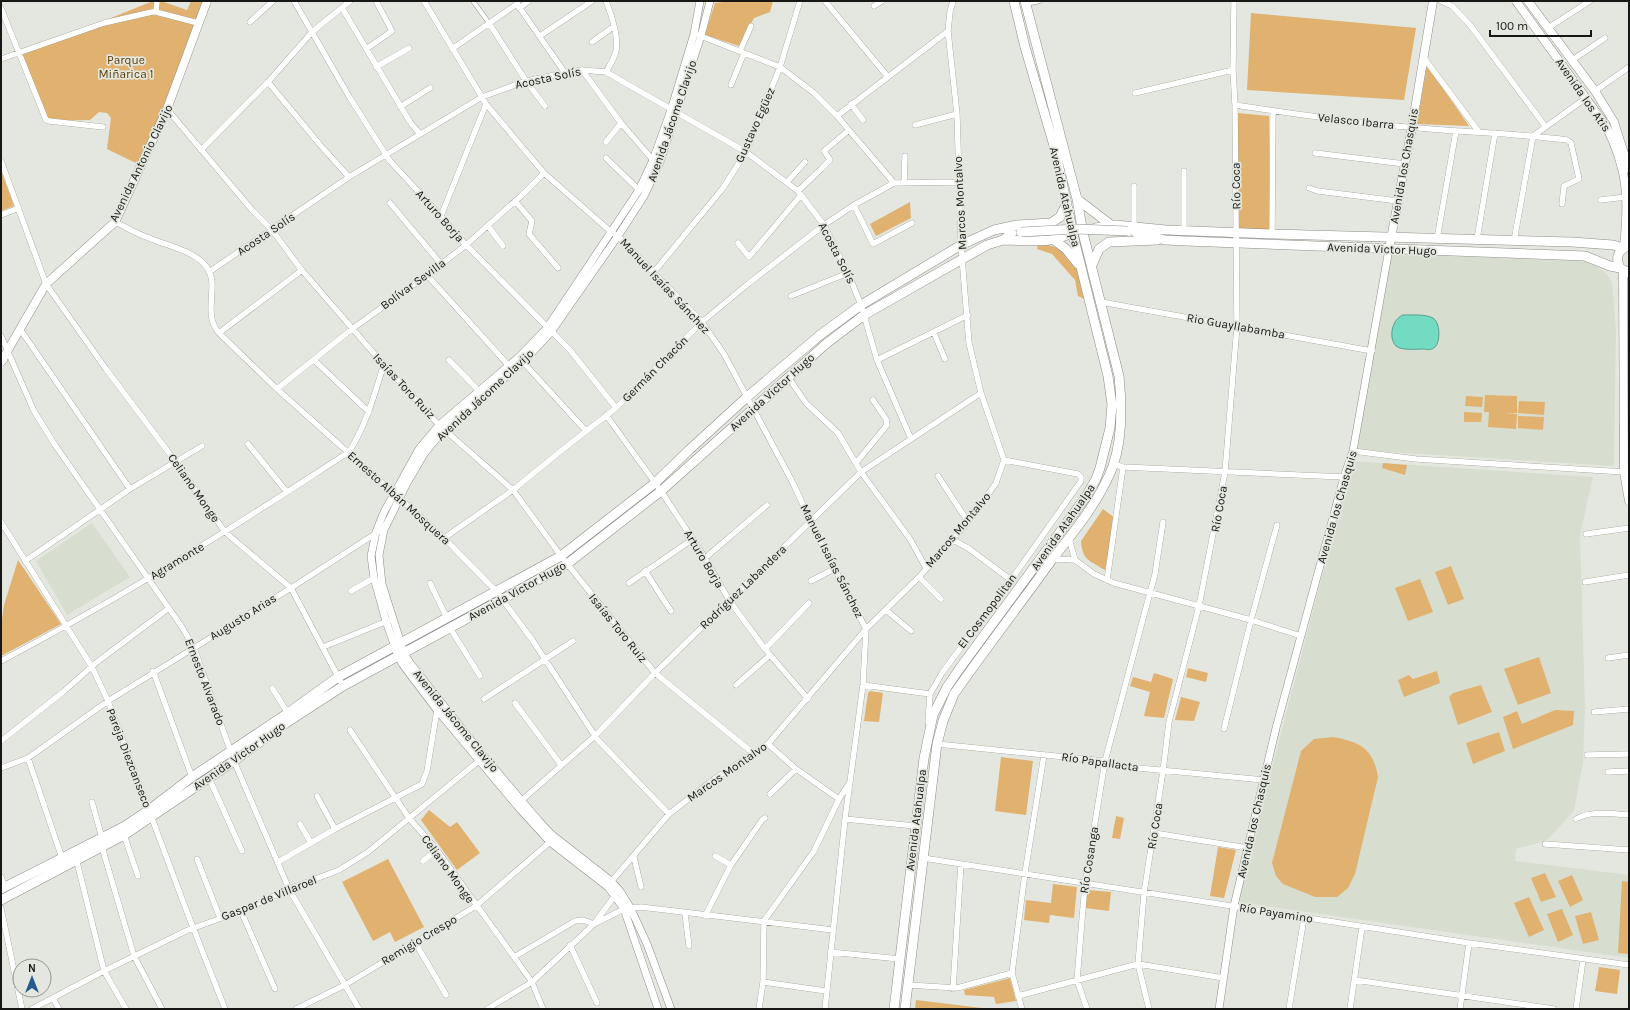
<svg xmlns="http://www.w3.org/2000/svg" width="1630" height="1010" viewBox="0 0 1630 1010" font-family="Karla,sans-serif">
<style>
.built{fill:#d8decf}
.green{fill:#e0b16f}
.water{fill:#73dbc2;stroke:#57a08e}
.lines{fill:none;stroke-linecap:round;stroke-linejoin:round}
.pedestrian-casing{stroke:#8c8f87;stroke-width:5}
.minor-casing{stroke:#8c8f87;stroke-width:6}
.tertiary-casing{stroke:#8c8f87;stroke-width:8}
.secondary-casing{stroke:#8c8f87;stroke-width:9}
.primary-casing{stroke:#8c8f87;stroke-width:10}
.pedestrian{stroke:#fff;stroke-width:4}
.minor{stroke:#fff;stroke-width:5.5}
.tertiary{stroke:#fff;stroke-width:7}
.secondary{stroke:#fff;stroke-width:8}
.primary{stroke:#fff;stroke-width:9}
.primary-bridge-casing{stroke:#8c8f87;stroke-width:10;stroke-linecap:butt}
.primary-bridge{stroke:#fff;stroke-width:9}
.labels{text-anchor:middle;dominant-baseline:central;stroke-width:3.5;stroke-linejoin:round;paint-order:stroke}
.park-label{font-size:12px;fill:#5d3d02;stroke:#e4e7df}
.street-label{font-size:12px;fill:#171815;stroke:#e4e7df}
</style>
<rect width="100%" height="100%" fill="#e4e7df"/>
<path class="built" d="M1390,254L1582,261L1596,266L1606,273L1612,282L1616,330L1614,466L1356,450Z
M1352,461L1593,477L1580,535L1585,707L1583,762L1574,811L1546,841L1516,849L1515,861L1629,875V958L1237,902Z
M92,523L130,577L67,615L36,561Z"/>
<path class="green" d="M153,1H161L187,10L191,1H205L185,56L140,165L107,149L111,118L107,113L99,112L90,120L48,121L22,54Z
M731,1H773L770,12L754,18L739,46L705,35L715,3Z
M1251,13L1416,28L1404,100L1247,90Z
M1427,65L1469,126L1417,124Z
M1237,113L1269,116L1270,229L1239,230Z
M1,171L14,206L1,211Z
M910,202L911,218L876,236L870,224Z
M1038,242C1076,250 1077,266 1087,300L1078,296L1075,280L1052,254L1037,249Z
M1485,395L1517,396V413H1505L1517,414L1516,429L1488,427L1489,412H1484Z
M1466,396L1483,397L1482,407L1465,406Z
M1519,401L1545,402L1544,415L1518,413Z
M1464,412L1482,413L1481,422H1464Z
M1518,416L1544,417L1543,430L1518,428Z
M1383,463L1407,465L1405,475L1382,468Z
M1103,509L1115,518L1105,570C1090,561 1082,560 1081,541Z
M18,560L61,624L1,656V626L4,605Z
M1451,566L1464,599L1448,605L1435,572Z
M1420,579L1433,612L1408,621L1395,588Z
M1539,657L1551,693L1518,705L1504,669Z
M1188,668L1208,673L1206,682L1186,677Z
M1437,671L1440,683L1404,697L1398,680L1409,675L1413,679Z
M1154,673L1173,679L1164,718L1144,716L1150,692L1130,686L1133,677L1151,682Z
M1481,685L1492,712L1458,725L1449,697L1453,693Z
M870,691L883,693L879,722L864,721L868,693Z
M1181,697L1200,702L1194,721L1175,720Z
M1555,710L1574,711L1573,725L1513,749L1503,717L1517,711L1522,724Z
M1499,732L1505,751L1473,764L1466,743Z
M1333,737C1360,742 1373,748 1378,777L1355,874L1348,888L1337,897H1315L1283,884L1276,876L1272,863L1301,751L1314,739Z
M1001,757L1033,761L1026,815L995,811Z
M429,810L450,827L457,822L480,853L457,870L421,820Z
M1116,816L1124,818L1120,839L1112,838Z
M1218,847L1236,850L1224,898L1210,896Z
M388,859L424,927L395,942L390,932L373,941L342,882Z
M1545,873L1556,897L1541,902L1531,878Z
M1572,875L1583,900L1570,907L1558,881Z
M1622,881L1629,882V954L1618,953Z
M1053,884L1077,887L1074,918L1050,915L1049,923L1024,920L1026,900L1051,903Z
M1087,890L1111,892L1109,911L1085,908Z
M1529,897L1544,930L1529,937L1514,903Z
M1562,909L1573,935L1558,942L1547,914Z
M1591,912L1599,940L1583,944L1575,916Z
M1599,967L1620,970L1617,994L1595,991Z
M1010,978L1016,1001L996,1004L994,997L965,995L964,990Z
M916,1000L982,1008L981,1009H915Z"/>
<path class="water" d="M1403,315C1412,315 1425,314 1433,318C1440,322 1441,341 1435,347C1432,350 1428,350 1424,349C1417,349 1402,351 1396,346C1388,338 1392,319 1403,315Z"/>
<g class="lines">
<defs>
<path id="pedestrian" d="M473,1L489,23
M1026,4L1040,1"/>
<path id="minor" d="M294,1L350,98L390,161L441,216L466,245L570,350L616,408
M424,1L486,104L544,173L610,231L618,236L702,322L724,354L793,483L816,533L866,629L863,685L845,819L825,1009
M518,1L517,4L565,73
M606,1C611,14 619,37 616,51C614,59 610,65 606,72
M825,1L888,77
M1441,1L1452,6L1470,25L1545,126
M874,6L882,1
M1,8L46,120L49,121L103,127
M342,8L410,122L420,134
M519,8L529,1
M156,12L157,1
M250,22L273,1
M489,23L526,81L545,106
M1548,28L1590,1
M698,35L780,67L814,93L837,116L894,183
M540,36L592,1
M592,42L613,27
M366,49L392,31L376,1
M452,49L517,4
M740,51L751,26
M1424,58L1479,132
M1,59L104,23L152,12H156L198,23
M1571,61L1605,38
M376,67L409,48
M582,70L621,123L653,160
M268,82L321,146L349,177
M731,85L744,53
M1595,91L1629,67
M1135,93L1233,70
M851,104L863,120
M1235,105C1300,115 1365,124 1431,129C1477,133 1522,134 1567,140L1571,143L1579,179L1564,186L1562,204
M400,107L430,88
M167,109L252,210L272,230L300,268L377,357L439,425L513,490L561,556L655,673L753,753
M837,116L948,31
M915,125L957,114
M606,142L621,123
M201,150L268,82L312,32L350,1
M1315,153L1405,164
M606,158L639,190
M1,161L46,284L106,369L175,461L225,532L291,588L343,686
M1184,171V230
M787,182L805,162
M904,183L905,156
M1309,188L1318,191L1398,201
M798,191L821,169L830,160L824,151L849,130
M1600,200L1626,197
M515,201L532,221L529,234L558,268
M390,203L441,264
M854,205L873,244L912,223
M1,215L19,208
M441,216L486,104
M115,222C126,227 137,234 149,238C172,248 213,253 212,286C212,304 207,319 219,333L277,389L444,538L496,591L533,641L597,739L669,814
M488,226L503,246
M1134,226V186
M1272,234L1273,111
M1437,239L1456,131
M1477,239L1495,133
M1514,241L1533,136L1586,98
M738,243L749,257L801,195
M209,272L349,177L482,97L526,81L565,73L582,70L606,72L746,152L798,191L824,225L850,278L861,305L877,360L911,439
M654,272L723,188L746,152L780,67L800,1
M427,275L509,366
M791,296L848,273
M1101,302L1372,351
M20,329L130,489
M219,333L302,270
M934,333L945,359
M1,336L34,411L55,445L182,627L194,648L234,761L289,889L359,1009
M314,360L369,412
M449,360L482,394
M877,360L968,315
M523,362L586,431
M788,377L806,403L838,433L861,472L910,539L926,568
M277,389L352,329L427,275L466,245L521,196L544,173
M606,415L661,491L705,558L729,600L765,649L808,699
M248,444L286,491
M1353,451L1416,459L1624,472
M856,463L887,425L886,419L873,400
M1113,464L1123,467L1344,477
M938,476L968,522
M1,522L92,667L108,701L187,912L225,1009
M1586,534L1629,528
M444,538L513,490L562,450L616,408L702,322L749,283L824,225L854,205L894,183L958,182
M1069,538L1075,560
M951,539L968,548L1011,580
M705,558L767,505
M25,561L130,489L202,446
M1040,561L1053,559L1075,560L1094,574L1114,583L1251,620L1301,636
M645,571L671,611
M919,577L941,599
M1107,580L1123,467
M811,581L834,569
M1585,582L1629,575
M430,583L447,618
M629,583L693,539
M351,591L374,578
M886,610L911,631
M450,628L480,676
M323,647L390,620
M765,649L809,603
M1608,658L1629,655
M1,661C77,621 151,578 224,532C266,506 307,479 349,452C366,425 374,396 384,364
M153,671L192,777
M736,685L770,655
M863,685L930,694
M272,688L288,713
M484,699L573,641
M515,703L561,765
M1594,712L1629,709
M928,722L930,694L942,673L1011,580L1081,481V477L1078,474L1004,460
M1224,729L1251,620L1277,525
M350,730L409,818L437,850L532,982L543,1009
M1,741L63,692L97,662L169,608
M768,744L796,769L839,799
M937,744L1105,761L1128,767L1264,780
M1587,755L1629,754
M28,758L62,858
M1,768L28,758L108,701L291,588L378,532
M1608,772L1629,771
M209,778L242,851
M770,794L796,769
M317,796L335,829
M522,800L595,736L655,673L861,472L981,393
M92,802L102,838
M845,819L915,826
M1576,819C1591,810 1612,814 1629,815
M300,824L311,843
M1154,833L1248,848
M124,835L138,876
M1545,844L1629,850
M102,847L134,956L162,1009
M715,856L731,865
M634,857L641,887
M76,858L104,971L126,1009
M923,858L1469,943L1629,965
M197,859L220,918
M423,861L437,850
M278,862L335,829L422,784L427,771L437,710
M1,877L5,887
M610,883L669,814L717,777L768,744L866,629L919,577L968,522L996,483L1004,460L981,393L969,343L961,245L957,114L948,31L950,12L953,1
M1,908L22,1009
M241,911L275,989
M685,913L689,946
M705,916L731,865L762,820L765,818
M594,924L616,894
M415,942L446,995
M570,945L597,1003
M830,952L900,959
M514,957L575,921L583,920L594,924
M1355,980L1554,1009
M763,982L826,991
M908,985L957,988L1012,973
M953,989L961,864
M1018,996L1138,964L1224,978
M53,998L59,1009
M32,1009L104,971L188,930L241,911L289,889L339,870L368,852L481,759
M296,1009L345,985L476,906L550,842
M487,1009L532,982L594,924L624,909L641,907L833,930
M759,1009L763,982L764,921L814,851L839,799L850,782
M1022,1009L1012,973L1025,873L1044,755
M1087,1009L1077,980L1085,884L1105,761L1155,574L1163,522
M1149,1009L1138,964L1144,893L1163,771L1169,722L1199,606L1225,472L1237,326L1235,105L1233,70L1234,1
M1289,1009L1304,918
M1350,1009L1362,927
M1460,1009L1469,943
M1576,1009L1583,960"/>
<path id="tertiary" d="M658,1009L624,909L608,887L550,842L519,808L437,710L403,665L398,656L386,621L374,578L371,556L376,532L384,512L419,449L439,425L519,357L547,328L639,190L653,160L671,110L694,34L700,1
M671,1009L647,944L630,907L620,891L611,881L551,834L539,821L481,753L410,663L404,653L382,584L379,555L384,530L407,483L424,454L444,429L523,362L551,332L618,236L644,196L660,162L701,36L710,1
M1219,1009L1234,906L1276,728L1344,477L1353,451L1389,249"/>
<path id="secondary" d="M1516,1L1606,126C1628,170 1629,198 1624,247
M1528,1L1595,91L1614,122L1629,169
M1389,249L1412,127L1433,1
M1623,270L1624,472L1629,501
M1,362L46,284L115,222L167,109L207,1"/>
<path id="primary" d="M1077,199L1111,225
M1095,228L1115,225L1166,230L1272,234L1572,242L1613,245L1623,248
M1135,232L1165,240L1186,241L1585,256L1610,266L1620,268
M1003,240C1027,240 1058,246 1077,228
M1054,240L1066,249L1078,264
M1629,246C1618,249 1615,258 1620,268L1629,273
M1092,265L1099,249L1109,242L1158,240
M1,359H3
M1,889L125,826L149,810L192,777L288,713L338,677L561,556L655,483L689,450L747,397L820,335L861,305L961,245L994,230L1017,225L1051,223L1060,217L1067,203
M1,900L124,835L234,761L286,723L343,686L567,564L661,491L827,343L864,315L987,245L1003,240L1012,233
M894,1009L924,758L933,715L947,687L960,668L1085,498L1096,479L1100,468L1110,428L1112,405L1108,376L1075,243L1055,149L1025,47L1014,1
M905,1009L937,744L943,721L954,694C986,648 1021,603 1054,557C1076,529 1100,500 1113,466C1123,437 1122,405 1119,376L1083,233L1077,199L1025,1"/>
</defs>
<use href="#pedestrian" class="pedestrian-casing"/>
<use href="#minor" class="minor-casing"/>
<use href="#tertiary" class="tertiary-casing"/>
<use href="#secondary" class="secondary-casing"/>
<use href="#primary" class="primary-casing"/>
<use href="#pedestrian" class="pedestrian"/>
<use href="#minor" class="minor"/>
<use href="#tertiary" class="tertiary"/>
<use href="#secondary" class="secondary"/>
<use href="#primary" class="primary"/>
<defs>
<path id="primary-bridge" d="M1021,232L1077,229L1128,231"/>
</defs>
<use href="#primary-bridge" class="primary-bridge-casing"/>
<use href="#primary-bridge" class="primary-bridge"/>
</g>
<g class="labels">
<g class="park-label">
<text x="126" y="60">Parque<tspan x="126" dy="14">Miñarica 1</tspan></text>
</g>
<g class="street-label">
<text transform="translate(548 78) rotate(-12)">Acosta Solís</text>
<text transform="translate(1583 95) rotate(55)">Avenida los Atis</text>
<text transform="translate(672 121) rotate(-71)">Avenida Jácome Clavijo</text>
<text transform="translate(1356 121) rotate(6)">Velasco Ibarra</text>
<text transform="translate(755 125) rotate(-66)">Gustavo Egüez</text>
<text transform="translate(141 163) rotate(-64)">Avenida Antonio Clavijo</text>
<text transform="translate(1404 166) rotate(-80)">Avenida los Chasquis</text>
<text transform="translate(1236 186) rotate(-91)">Río Coca</text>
<text transform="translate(1065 197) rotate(77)">Avenida Atahualpa</text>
<text transform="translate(960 203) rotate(-93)">Marcos Montalvo</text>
<text transform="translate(440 216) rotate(48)">Arturo Borja</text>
<text transform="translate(266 234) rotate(-34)">Acosta Solís</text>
<text transform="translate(1382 249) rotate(2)">Avenida Victor Hugo</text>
<text transform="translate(837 253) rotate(63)">Acosta Solís</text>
<text transform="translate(413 284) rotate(-36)">Bolívar Sevilla</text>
<text transform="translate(665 286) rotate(47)">Manuel Isaías Sánchez</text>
<text transform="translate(1236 326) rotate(10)">Rio Guayllabamba</text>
<text transform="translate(655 369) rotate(-45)">Germán Chacón</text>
<text transform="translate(404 386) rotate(47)">Isaías Toro Ruiz</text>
<text transform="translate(772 392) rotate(-42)">Avenida Victor Hugo</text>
<text transform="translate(485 395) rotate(-43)">Avenida Jácome Clavijo</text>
<text transform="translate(194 488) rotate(55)">Celiano Monge</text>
<text transform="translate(399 498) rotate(42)">Ernesto Albán Mosquera</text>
<text transform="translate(1337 507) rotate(-74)">Avenida los Chasquis</text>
<text transform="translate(1219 509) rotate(-80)">Río Coca</text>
<text transform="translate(1063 527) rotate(-55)">Avenida Atahualpa</text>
<text transform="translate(958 530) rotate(-50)">Marcos Montalvo</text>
<text transform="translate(704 559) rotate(59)">Arturo Borja</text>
<text transform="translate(177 561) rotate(-31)">Agramonte</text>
<text transform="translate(832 561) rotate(63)">Manuel Isaías Sánchez</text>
<text transform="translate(743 587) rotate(-44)">Rodríguez Labandera</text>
<text transform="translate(517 591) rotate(-29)">Avenida Victor Hugo</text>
<text transform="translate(987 611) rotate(-53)">El Cosmopolitan</text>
<text transform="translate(243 617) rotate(-32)">Augusto Arias</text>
<text transform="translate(618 628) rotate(51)">Isaías Toro Ruiz</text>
<text transform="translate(205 682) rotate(69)">Ernesto Alvarado</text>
<text transform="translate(456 721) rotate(51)">Avenida Jácome Clavijo</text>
<text transform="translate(239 756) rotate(-35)">Avenida Victor Hugo</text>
<text transform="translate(129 758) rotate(69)">Pareja Diezcanseco</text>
<text transform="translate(1100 762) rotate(8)">Río Papallacta</text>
<text transform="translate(727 772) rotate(-35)">Marcos Montalvo</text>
<text transform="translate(916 820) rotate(-83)">Avenida Atahualpa</text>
<text transform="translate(1254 821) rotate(-77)">Avenida los Chasquis</text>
<text transform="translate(1155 826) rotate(-81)">Río Coca</text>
<text transform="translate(1089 860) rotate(-81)">Río Cosanga</text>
<text transform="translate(448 869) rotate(54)">Celiano Monge</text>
<text transform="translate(269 898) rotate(-22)">Gaspar de Villaroel</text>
<text transform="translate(1276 913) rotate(9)">Río Payamino</text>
<text transform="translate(419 940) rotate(-31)">Remigio Crespo</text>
</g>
</g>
<rect width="1630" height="1010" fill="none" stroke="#171815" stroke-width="4"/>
<g transform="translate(32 978)"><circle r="19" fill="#e4e7df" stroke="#92948e"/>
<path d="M0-3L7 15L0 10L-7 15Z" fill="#245991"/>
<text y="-6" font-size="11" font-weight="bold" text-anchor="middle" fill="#171815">N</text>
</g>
<path d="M1490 30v6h101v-6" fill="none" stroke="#171815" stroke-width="2"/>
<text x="1496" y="30" font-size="12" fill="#171815" stroke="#e4e7df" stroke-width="3" paint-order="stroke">100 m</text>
</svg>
